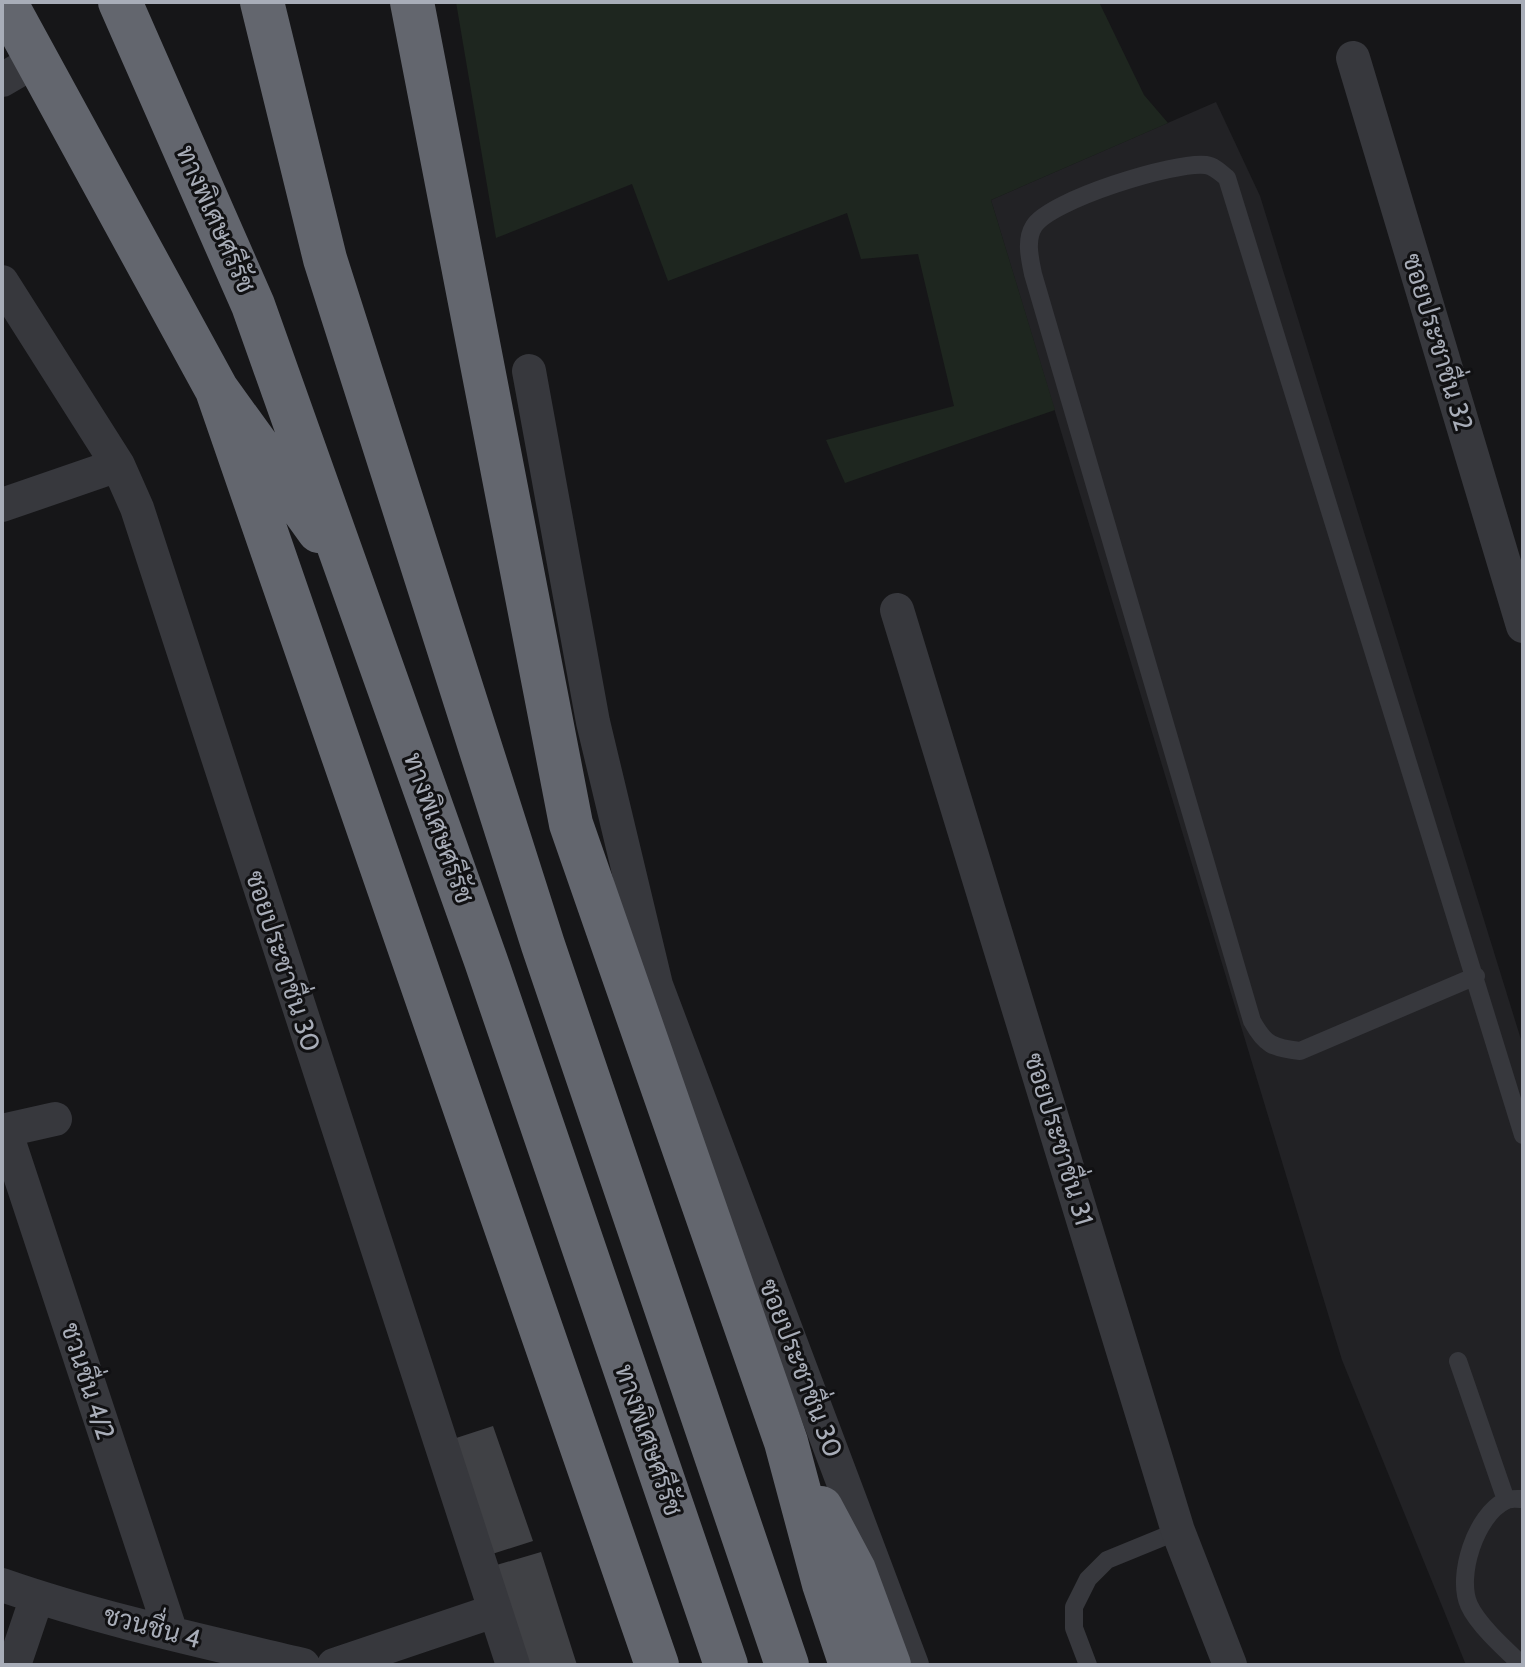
<svg xmlns="http://www.w3.org/2000/svg" width="1525" height="1667" viewBox="0 0 1525 1667" font-family="Cabin,Sarabun,sans-serif">
<style>
.built{fill:#222225}
.green{fill:#1e261f}
.building{fill:#404145}
.lines{fill:none;stroke-linecap:round;stroke-linejoin:round}
.lane{stroke:#37383d;stroke-width:18}
.street{stroke:#37383d;stroke-width:34}
.highway{stroke:#63666e;stroke-width:44}
.labels{text-anchor:middle;dominant-baseline:central;stroke-width:6;stroke-linejoin:round;paint-order:stroke}
.street-label{font-size:26px;fill:#a8adb8;stroke:#111113}
</style>
<rect width="100%" height="100%" fill="#161618"/>
<path class="built" d="M1216,102L1260,196L1523,1046V1665H1466L1342,1360L991,200Z"/>
<path class="green" d="M456,2H1099L1144,95L1168,123L991,200L1055,410L845,483L826,440L954,406L918,254L861,259L847,213L668,281L632,184L496,238Z"/>
<path class="building" d="M493,1426L533,1541L489,1555L450,1440Z
M541,1552L577,1665H524L493,1566Z"/>
<g class="lines">
<path class="lane" d="M1476,976L1300,1051C1273,1048 1265,1045 1252,1021L1033,274C1030,259 1025,240 1034,226C1050,200 1175,161 1206,165C1214,166 1221,173 1227,178L1523,1135
M1458,1361L1506,1500
M1088,1665L1074,1628V1607L1088,1579L1107,1560L1178,1531
M1522,1665C1506,1650 1478,1625 1469,1605C1456,1576 1476,1515 1505,1501C1509,1498 1518,1499 1523,1499"/>
<path class="street" d="M1353,58L1523,626
M2,80L38,59
M2,282L118,465L137,508L513,1665
M529,371L593,722L656,985L912,1665
M2,505L118,465
M897,610L1178,1531L1230,1665
M5,1130L171,1633
M2,1131L55,1119
M2,1585C100,1619 202,1641 303,1665
M14,1665L37,1597
M334,1665L494,1611"/>
<path class="highway" d="M5,2L217,390L319,531
M120,2L253,305L486,961L726,1665
M262,2L325,259L543,945L787,1665
M412,2L571,824L786,1442L824,1584L851,1665
M217,390L657,1665
M821,1508L854,1570L889,1665"/>
</g>
<g class="labels">
<g class="street-label">
<text transform="translate(216 219) rotate(66)">ทางพิเศษศรีรัช</text>
<text transform="translate(1438 342) rotate(73)">ซอยประชาชื่น 32</text>
<text transform="translate(439 828) rotate(70)">ทางพิเศษศรีรัช</text>
<text transform="translate(283 961) rotate(72)">ซอยประชาชื่น 30</text>
<text transform="translate(1059 1139) rotate(73)">ซอยประชาชื่น 31</text>
<text transform="translate(801 1368) rotate(69)">ซอยประชาชื่น 30</text>
<text transform="translate(88 1381) rotate(72)">ชวนชื่น 4/2</text>
<text transform="translate(649 1440) rotate(71)">ทางพิเศษศรีรัช</text>
<text transform="translate(152 1627) rotate(15)">ชวนชื่น 4</text>
</g>
</g>
<rect width="1525" height="1667" fill="none" stroke="#a8adb8" stroke-width="8"/>
</svg>
